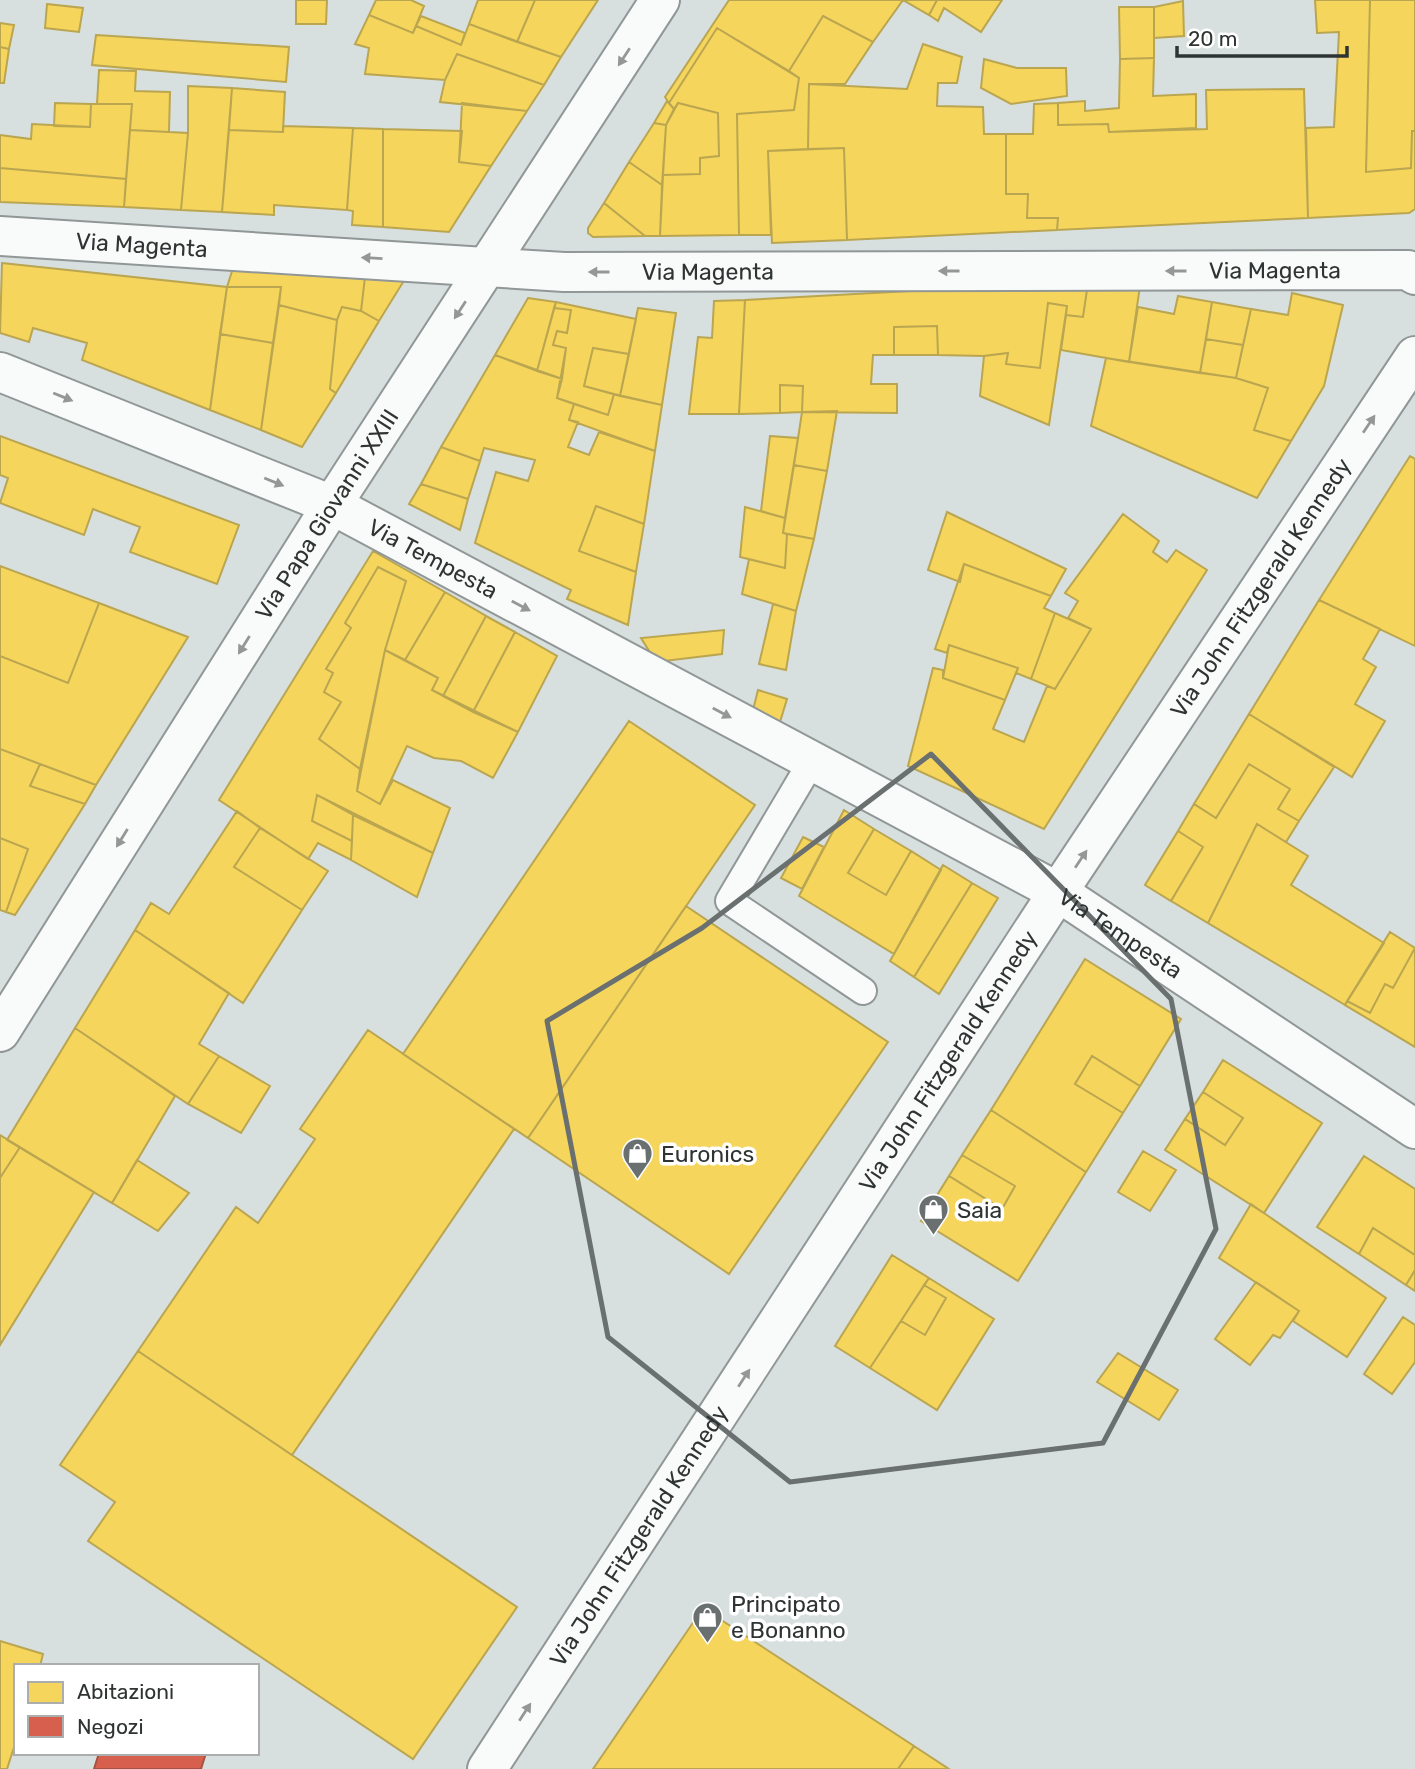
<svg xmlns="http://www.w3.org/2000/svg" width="1415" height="1769" viewBox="0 0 1415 1769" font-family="Rubik,sans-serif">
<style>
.homes{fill:#f6d55c;stroke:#baa550;stroke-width:2}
.shops{fill:#d6604d;stroke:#a45345;stroke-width:2}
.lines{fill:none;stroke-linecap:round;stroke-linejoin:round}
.service-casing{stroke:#909796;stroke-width:30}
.minor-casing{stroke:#909796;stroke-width:42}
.tertiary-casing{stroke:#909796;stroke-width:42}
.primary-casing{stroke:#909796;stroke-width:42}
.service{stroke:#f9fafa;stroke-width:26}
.minor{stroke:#f9fafa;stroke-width:38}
.tertiary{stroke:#f9fafa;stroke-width:38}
.primary{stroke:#f9fafa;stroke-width:38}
.oneway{fill:#949796}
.marked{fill:none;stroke:#6a706f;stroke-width:5;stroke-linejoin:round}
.labels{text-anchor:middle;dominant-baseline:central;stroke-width:7;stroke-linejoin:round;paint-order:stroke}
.street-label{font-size:23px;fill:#2e3433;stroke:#fff}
.poi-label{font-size:23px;fill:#2e3433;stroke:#fff;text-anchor:start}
</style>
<rect width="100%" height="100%" fill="#d8e0df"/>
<path class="homes" d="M296,0H327L326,24H296Z
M376,0H411L424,6L413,33L369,15Z
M478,0H535L517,42L469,24Z
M535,0H598L561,57L517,42Z
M729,0H903L873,42L823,16L789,71L717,28L669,103L665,97Z
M903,0H937L929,15Z
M937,0H1002L981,32L944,8L938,21L929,15Z
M1315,0H1370L1366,172L1411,168L1412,131H1415V209L1409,213L1308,218L1306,128L1334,127L1339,32L1317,33Z
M1370,0H1415V131H1412L1411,168L1366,172Z
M1183,1L1184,36L1154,38V7Z
M47,4L83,8L79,32L45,28Z
M1119,7H1154V58L1120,59Z
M369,15L413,33L416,26L461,45L469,24L561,57L544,85L457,54L445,80L365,74L369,48L355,44Z
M421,16L465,33L461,45L416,26Z
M823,16L873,42L845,84H809L808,149L768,151L771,235H739L737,114L794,110L799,78L789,71Z
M0,23L14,25L9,49L0,47Z
M717,28L799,78L794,110L737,114L739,235L660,236L663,175L700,174V158L719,156L718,113L678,103L674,109L669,103Z
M96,35L289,47L286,82L92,65Z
M923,44L962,57L957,83H938L937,106L983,107L984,134H1006V194H1028L1027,218H1058L1057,230L847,240L844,148L808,149L809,84L907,89Z
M0,47L9,49L4,83H0Z
M457,54L544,85L527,111L440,102L445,80Z
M1154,58L1153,96L1196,94V128L1109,132L1108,124L1058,125V103L1085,101V111L1119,108L1120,59Z
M984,59L1017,68H1066L1067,96L1011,104L981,88Z
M99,70L136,71L135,91L170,92L169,132L130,130L132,104H97Z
M188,86L232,88L222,212L181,210L188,133Z
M232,88L285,92L283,132L229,130Z
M1304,89L1308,218L1057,230L1058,218H1027L1028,194H1006V134H1033L1034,104L1058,103V125L1108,124L1109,132L1207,129L1206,90Z
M667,101L674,109L666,125L654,123Z
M55,103L91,104L90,127L54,126Z
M462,103L527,111L491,166L459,162Z
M678,103L718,113L719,156L700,158V174L663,175L666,125Z
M91,104H132L126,179L0,168V135L31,139L32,124L90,127Z
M654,123L666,125L662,185L629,162Z
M283,126L353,128L347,210L274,205V215L222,212L229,130L283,132Z
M353,128L383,129V227L352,225L353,211L347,210Z
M383,129L462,131L459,162L491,166L449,232L383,227Z
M130,130L188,133L181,210L124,207Z
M844,148L847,240L772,243L768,151Z
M629,162L662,185L660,236H645L604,203Z
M0,168L126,179L124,207L0,202Z
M604,203L645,236L593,237L588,233V228Z
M2,263L227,287L210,410L82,360L87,343L33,328L29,342L0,333Z
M233,268L365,277L361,311L342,307L337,320L279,305L281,287H227Z
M365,277L405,279L379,321L361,311Z
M1076,282L1088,283L1083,317L1066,315L1067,306L1048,303L1040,368L1006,364L1008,353L984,356L938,355L937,326L894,327V355H873L871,384H897V413L802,412L803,386L780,385V413L739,414L745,300Z
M1088,283L1140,286L1129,362L1061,350L1066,315L1083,317Z
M227,287H281L273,343L220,334Z
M1292,293L1343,305L1324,386L1291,441L1254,430L1268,388L1236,378L1251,309L1288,315Z
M1178,296L1212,302L1200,373L1129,362L1138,307L1174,314Z
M528,298L556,302L537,371L495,355Z
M745,300L739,414H689L698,337L712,338L714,301Z
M556,302L636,319L629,354L593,348L584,386L614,394L608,415L557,398L566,348L553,345L557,331L567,333L571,310L554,308Z
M1212,302L1251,309L1243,345L1206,339Z
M1048,303L1067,306L1049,425L980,396L984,356L1008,353L1006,364L1040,368Z
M279,305L337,320L330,389L336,393L302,447L261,430Z
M342,307L361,311L379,321L336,393L330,389L337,320Z
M554,308L571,310L567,333L557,331L553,345L566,348L562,379L537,371Z
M638,308L676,313L662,405L620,396Z
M937,326L938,355H894V327Z
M220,334L273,343L261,430L210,410Z
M1206,339L1243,345L1236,378L1200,373Z
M593,348L629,354L620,396L584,386Z
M495,355L562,379L557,398L574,404L569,420L578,422L568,447L589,455L599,432L655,451L644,524L596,506L579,551L636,572L628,625L567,599L571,590L475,543L496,472L528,481L535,460L484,448L480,461L441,447Z
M1106,358L1236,378L1268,388L1254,430L1291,441L1257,498L1091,426Z
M780,385L803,386L802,412L780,413Z
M614,394L662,405L655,451L569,420L574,404L608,415Z
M837,411L827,471L794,465L802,412Z
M0,436L239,525L217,584L130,552L140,527L93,509L84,535L0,503L8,478L0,475Z
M770,436L798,438L785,518L761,511Z
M441,447L480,461L468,499L421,484Z
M1410,456L1415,459V646L1319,600Z
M794,465L827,471L814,539L783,533Z
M421,484L468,499L460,530L409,504Z
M596,506L644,524L636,572L579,551Z
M745,507L785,518L783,533L787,534L785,568L740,557Z
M947,512L1066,569L1051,596L964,564L960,582L928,570Z
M1123,514L1159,541L1153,552L1167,562L1176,550L1207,570L1044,829L908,766L933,668L943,670V678L1005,700L993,729L1024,742L1047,686L1055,689L1091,629L1068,618L1078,601L1065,593Z
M787,534L814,539L796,611L742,594L749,559L785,568Z
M373,551L445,592L405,660L385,650L406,581L378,567L345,623L351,628L326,669L333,673L324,692L341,702L319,739L360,769L357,791L380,804L393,780L450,808L433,853L317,795L312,821L352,841L351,860L318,843L308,859L219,800Z
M964,564L1051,596L1044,608L1055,613L1031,679L1016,673L1018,668L949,645L947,653L935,649Z
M0,566L99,603L68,683L0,656Z
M378,567L406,581L385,650L360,769L319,739L341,702L324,692L333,673L326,669L351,628L345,623Z
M445,592L486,616L443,696L432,690L438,678L405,660Z
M1319,600L1380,629L1363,659L1376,667L1355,704L1385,721L1352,777L1249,714Z
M99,603L188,637L96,785L0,749V656L68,683Z
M773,604L796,611L786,670L759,664Z
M1055,613L1091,629L1055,689L1031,679Z
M486,616L515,632L473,712L443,696Z
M724,630L722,654L656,662L641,638Z
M515,632L557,656L518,732L473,712Z
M949,645L1018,668L1005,700L943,678Z
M385,650L438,678L432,690L518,732L493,778L461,761L434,758L407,746L380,804L357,791Z
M758,690L787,699L780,722L752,714Z
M1249,714L1334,767L1299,821L1278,809L1290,789L1249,764L1216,818L1194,804Z
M629,721L755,805L528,1138L403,1054Z
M0,749L40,764L30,786L85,804L15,915L6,912L28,849L0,838Z
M40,764L96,785L85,804L30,786Z
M1249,764L1290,789L1278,809L1299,821L1286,842L1257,824L1208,923L1171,901L1203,847L1178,831L1194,804L1216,818Z
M317,795L353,815L352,841L312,821Z
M844,810L874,829L848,873L886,895L911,851L941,870L894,954L799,896Z
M237,811L260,828L234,867L302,910L243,1003L135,930L151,903L169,914Z
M353,815L433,853L417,897L351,860Z
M1257,824L1308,856L1291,885L1384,943L1345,1005L1208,923Z
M260,828L328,871L302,910L234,867Z
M874,829L911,851L886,895L848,873Z
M1178,831L1203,847L1171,901L1145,885Z
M803,837L824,847L802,889L781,878Z
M0,838L28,849L6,912L0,910Z
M943,865L972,883L914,977L890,961Z
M972,883L998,898L939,994L914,977Z
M686,906L888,1042L729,1274L528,1138Z
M135,930L229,993L199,1044L219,1056L188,1104L75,1028Z
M1390,932L1415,948L1393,988L1385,984L1370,1013L1347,1001Z
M1415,948V1047L1345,1005L1347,1001L1370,1013L1385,984L1393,988Z
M1085,959L1181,1019L1140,1086L1092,1056L1075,1084L1123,1113L1086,1172L991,1110Z
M75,1028L175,1096L112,1203L7,1140Z
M368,1030L514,1129L292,1455L138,1351L236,1207L258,1223L315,1139L300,1129Z
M219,1056L270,1086L241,1133L188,1104Z
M1092,1056L1140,1086L1123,1113L1075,1084Z
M1223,1060L1322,1123L1264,1213L1165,1150L1185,1119L1225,1145L1243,1118L1203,1092Z
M1203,1092L1243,1118L1225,1145L1185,1119Z
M991,1110L1086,1172L1018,1281L921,1221L949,1176L1002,1209L1015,1186L962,1155Z
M0,1135L20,1147L0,1178Z
M20,1147L94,1192L0,1345V1178Z
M1143,1151L1176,1170L1150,1211L1118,1192Z
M962,1155L1015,1186L1002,1209L949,1176Z
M1364,1156L1415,1189V1255L1373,1228L1359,1254L1317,1227Z
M137,1160L189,1193L158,1231L112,1203Z
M1251,1204L1386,1298L1347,1357L1293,1321L1299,1311L1219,1258Z
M1373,1228L1415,1255V1270L1406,1285L1359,1254Z
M892,1255L929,1278L870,1368L835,1346Z
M1415,1270V1291L1406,1285Z
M929,1278L994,1319L937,1410L870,1368L901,1321L925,1335L946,1298L924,1285Z
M1256,1282L1299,1311L1280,1338L1273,1335L1250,1365L1215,1339Z
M924,1285L946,1298L925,1335L901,1321Z
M1403,1317L1415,1325V1362L1392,1394L1364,1374Z
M138,1351L517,1607L413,1759L88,1541L115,1502L60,1465Z
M1118,1353L1178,1390L1159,1420L1097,1382Z
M703,1608L914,1746L898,1769H593Z
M0,1641L43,1654L40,1666H16V1741L7,1769H0Z
M914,1746L949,1769H898Z"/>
<path class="shops" d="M99,1753H206L201,1769H94Z"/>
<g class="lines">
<defs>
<path id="service" d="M812,761L729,901L863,991"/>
<g id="minor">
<path id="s1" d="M0,236L564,272L1408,270L1415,275"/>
<path id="s2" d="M0,372L332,505L1058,892"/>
</g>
<g id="tertiary">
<path id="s3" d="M1058,892L1415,1129"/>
</g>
<g id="primary">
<path id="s4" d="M0,1032L332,505L660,0"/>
<path id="s5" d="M487,1769L1058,892L1415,356"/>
</g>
</defs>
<use href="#service" class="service-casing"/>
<use href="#minor" class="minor-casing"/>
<use href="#tertiary" class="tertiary-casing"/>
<use href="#primary" class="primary-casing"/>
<use href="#service" class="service"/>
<use href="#minor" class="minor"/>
<use href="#tertiary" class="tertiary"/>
<use href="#primary" class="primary"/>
</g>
<defs><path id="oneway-solid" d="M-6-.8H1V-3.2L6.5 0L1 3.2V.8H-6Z" transform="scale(1.75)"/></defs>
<g class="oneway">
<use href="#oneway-solid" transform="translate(624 57) rotate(123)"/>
<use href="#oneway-solid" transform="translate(372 258) rotate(-177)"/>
<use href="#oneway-solid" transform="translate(949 271) rotate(180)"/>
<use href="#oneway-solid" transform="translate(1176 271) rotate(180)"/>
<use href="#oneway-solid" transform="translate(599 272) rotate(180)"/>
<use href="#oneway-solid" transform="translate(460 310) rotate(123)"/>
<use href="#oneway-solid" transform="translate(63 397) rotate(22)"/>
<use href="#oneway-solid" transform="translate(1369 424) rotate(-56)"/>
<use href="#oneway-solid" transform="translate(274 482) rotate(22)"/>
<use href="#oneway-solid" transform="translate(521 606) rotate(28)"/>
<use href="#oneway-solid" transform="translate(244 645) rotate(122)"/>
<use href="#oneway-solid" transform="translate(722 713) rotate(28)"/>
<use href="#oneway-solid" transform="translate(122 838) rotate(122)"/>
<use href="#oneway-solid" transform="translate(1081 859) rotate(-56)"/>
<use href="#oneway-solid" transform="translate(744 1378) rotate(-57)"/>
<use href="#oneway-solid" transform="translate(525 1712) rotate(-57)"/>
</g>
<path class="marked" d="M931,754L1171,999L1216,1229L1103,1443L790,1482L608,1337L547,1021L702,928Z"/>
<defs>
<symbol id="shop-pin" viewBox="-11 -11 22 30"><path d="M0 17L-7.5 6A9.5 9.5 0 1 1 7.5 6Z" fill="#6a706f" stroke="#fff"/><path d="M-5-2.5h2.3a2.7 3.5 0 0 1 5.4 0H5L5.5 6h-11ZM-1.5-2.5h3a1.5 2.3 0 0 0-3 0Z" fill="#fff"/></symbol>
</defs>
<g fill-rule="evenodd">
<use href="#shop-pin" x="620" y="1136" width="35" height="47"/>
<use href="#shop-pin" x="916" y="1192" width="35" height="47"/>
<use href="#shop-pin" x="690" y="1600" width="35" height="47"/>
</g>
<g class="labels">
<g class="street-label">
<text stroke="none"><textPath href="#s1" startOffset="142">Via Magenta</textPath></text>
<text stroke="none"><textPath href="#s1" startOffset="1276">Via Magenta</textPath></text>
<text stroke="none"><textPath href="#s1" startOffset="709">Via Magenta</textPath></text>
<text stroke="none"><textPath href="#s4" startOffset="612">Via Papa Giovanni XXIII</textPath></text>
<text stroke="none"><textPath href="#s2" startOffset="472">Via Tempesta</textPath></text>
<text stroke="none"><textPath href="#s5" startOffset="1412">Via John Fitzgerald Kennedy</textPath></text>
<text stroke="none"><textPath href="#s3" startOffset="75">Via Tempesta</textPath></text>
<text stroke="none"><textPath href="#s5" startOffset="845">Via John Fitzgerald Kennedy</textPath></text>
<text stroke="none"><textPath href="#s5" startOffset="278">Via John Fitzgerald Kennedy</textPath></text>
</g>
<g class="poi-label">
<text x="661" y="1154">Euronics</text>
<text x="957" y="1210">Saia</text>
<text x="731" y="1604">Principato<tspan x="731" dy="26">e Bonanno</tspan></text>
</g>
</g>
<rect x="14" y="1664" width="245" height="91" fill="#ffffff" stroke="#abaead" stroke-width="2"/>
<rect x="28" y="1682" width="35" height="21" fill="#f6d55c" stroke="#abaead" stroke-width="2"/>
<text x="77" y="1699" font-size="21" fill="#2e3433">Abitazioni</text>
<rect x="28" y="1716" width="35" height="21" fill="#d6604d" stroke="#abaead" stroke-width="2"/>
<text x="77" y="1734" font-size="21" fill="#2e3433">Negozi</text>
<path d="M1177 46v10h170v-10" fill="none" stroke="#2e3433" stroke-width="3.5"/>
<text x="1188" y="46" font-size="21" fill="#2e3433" stroke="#ffffff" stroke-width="5" paint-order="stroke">20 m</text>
</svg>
